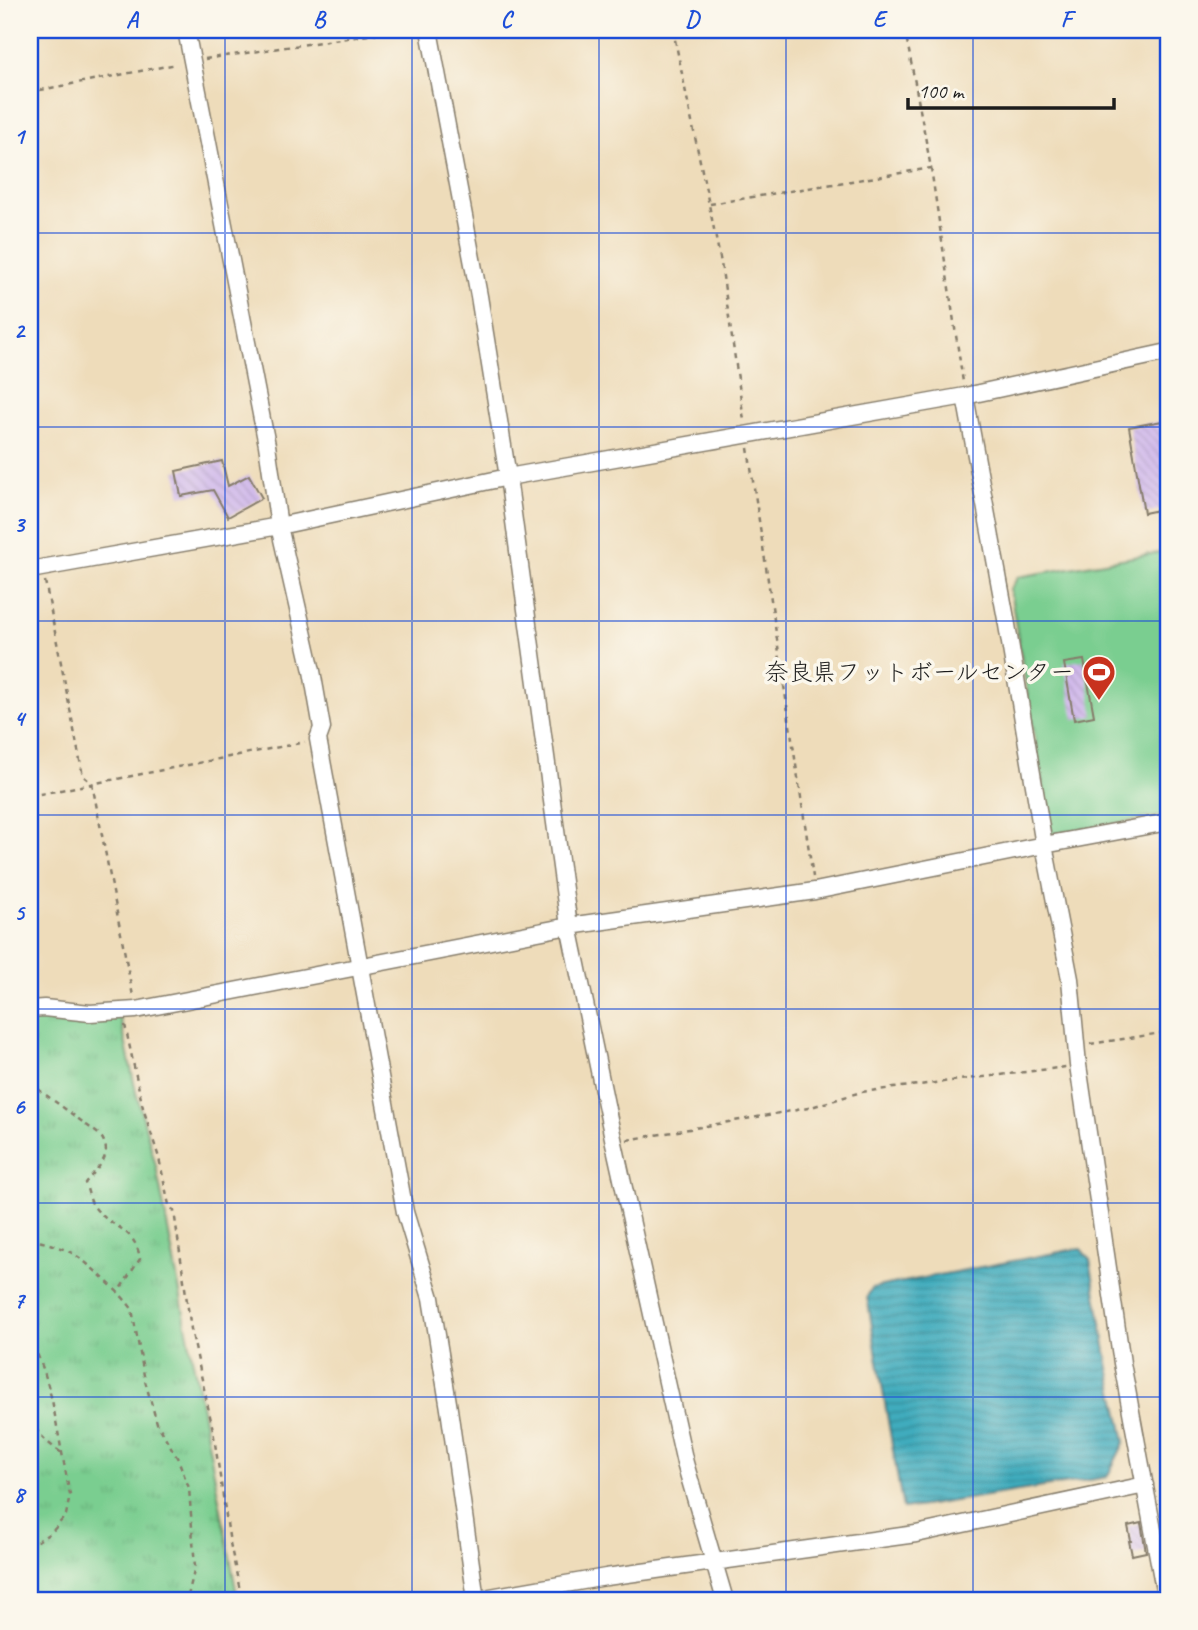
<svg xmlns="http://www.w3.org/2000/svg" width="1198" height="1630" viewBox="0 0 1198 1630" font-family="Caveat,'Klee One',sans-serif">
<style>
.green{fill:#7ace90;stroke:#4b7556;stroke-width:2}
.park{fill:url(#park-tufts);stroke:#4b7556;stroke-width:2}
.water{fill:url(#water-rules);stroke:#2e646c;stroke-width:2}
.building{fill:url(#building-back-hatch)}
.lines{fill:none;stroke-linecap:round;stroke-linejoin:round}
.minor-casing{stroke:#857c6b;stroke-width:19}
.path{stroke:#857c6b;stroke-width:2.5;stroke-dasharray:5 5;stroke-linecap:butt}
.minor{stroke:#fff;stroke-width:16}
.grid{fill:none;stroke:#1d4ed8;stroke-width:2;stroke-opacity:0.55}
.labels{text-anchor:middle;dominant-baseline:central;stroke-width:7;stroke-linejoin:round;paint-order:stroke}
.poi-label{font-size:24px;fill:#1c1c1c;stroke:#fbf7ec;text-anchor:end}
.neatline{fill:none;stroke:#1d4ed8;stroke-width:2.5}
.grid-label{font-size:23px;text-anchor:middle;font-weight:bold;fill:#1d4ed8}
</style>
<defs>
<pattern id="park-tufts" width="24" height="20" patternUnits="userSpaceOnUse" patternTransform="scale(1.75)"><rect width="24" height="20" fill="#7ace90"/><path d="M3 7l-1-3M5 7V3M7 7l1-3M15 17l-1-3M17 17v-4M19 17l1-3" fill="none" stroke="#69b07c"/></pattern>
<pattern id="water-rules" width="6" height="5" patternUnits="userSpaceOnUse" patternTransform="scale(1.75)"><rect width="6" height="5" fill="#3facbd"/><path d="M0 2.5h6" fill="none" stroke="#348b99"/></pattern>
<pattern id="building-back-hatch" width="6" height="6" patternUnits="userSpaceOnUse" patternTransform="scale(1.75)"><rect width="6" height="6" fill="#ceb5eb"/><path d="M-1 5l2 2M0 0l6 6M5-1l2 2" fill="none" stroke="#b09bc9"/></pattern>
</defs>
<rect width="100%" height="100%" fill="#fbf7ec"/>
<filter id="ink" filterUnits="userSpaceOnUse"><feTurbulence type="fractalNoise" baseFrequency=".0143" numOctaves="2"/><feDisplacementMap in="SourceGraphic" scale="14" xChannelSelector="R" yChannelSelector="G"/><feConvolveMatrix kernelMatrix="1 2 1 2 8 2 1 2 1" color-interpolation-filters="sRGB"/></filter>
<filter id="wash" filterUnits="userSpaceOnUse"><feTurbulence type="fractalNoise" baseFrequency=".00686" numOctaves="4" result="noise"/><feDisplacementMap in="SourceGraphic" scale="28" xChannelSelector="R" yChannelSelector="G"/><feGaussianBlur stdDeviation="1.57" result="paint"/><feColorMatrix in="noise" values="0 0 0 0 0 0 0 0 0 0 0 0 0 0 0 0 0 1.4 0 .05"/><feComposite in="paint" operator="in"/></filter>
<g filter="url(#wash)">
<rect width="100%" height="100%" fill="#eedcba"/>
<path class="green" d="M1168,551V815L1051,834L1010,590L1018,577Z"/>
<path class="park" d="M30,1014L120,1017L136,1092L156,1166L238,1600H30Z"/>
<path class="water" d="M1080,1248L1090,1260L1108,1363L1125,1441L1107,1477L903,1509L867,1297L872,1288Z"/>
<g id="blocks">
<path class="building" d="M1168,420V508L1144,513L1129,427Z
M222,461L228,486L249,475L262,498L228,517L213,490L181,496L176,471Z
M1084,660L1094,716L1074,720L1064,663Z
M1141,1523L1146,1552L1132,1555L1129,1541H1131L1128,1526Z"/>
</g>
</g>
<g filter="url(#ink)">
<use href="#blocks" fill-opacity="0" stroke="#857c6b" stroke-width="2"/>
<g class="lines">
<defs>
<path id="minor" d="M186,30L267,445L279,526L312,671L322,728L318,739L405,1212L431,1298L449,1409L476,1600
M429,30L479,296L508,477L569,926L614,1143L685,1463L725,1600
M965,396L1006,619L1044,845L1070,979L1078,1065L1122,1363L1166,1600
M30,570L279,526L508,477L965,396L1168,352
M30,1009L44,1008L90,1013L136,1010L569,926L815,891L1044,845L1168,822
M473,1600L606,1577L916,1534L1145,1485"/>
</defs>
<use href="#minor" class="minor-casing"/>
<path class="path" d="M673,30L721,263L744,420
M905,30L931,168L963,382
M205,59L402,30
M30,92L177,64
M710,204L931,168
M748,448L813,877
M45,581L83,776L92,783L133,996
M30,796L305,742
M125,1025L143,1108L159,1158L169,1205L174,1211L191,1329L213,1430L230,1543L242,1600
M1090,1044L1168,1032
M30,1083L100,1135C115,1155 98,1167 85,1183C88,1190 89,1199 93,1205C109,1229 135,1225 140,1259L118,1292
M627,1140L808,1108L861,1092L1066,1067
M30,1240C43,1241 60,1247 72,1253C84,1259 125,1297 132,1309L145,1381L157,1423L178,1459L189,1488L195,1567L187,1600
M30,1336L44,1371L52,1400L70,1495L66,1515L52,1532L30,1546
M30,1420C38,1434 48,1444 62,1453"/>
<use href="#minor" class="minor"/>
</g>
</g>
<path class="grid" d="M225,30V1600M412,30V1600M599,30V1600M786,30V1600M973,30V1600M30,233H1168M30,427H1168M30,621H1168M30,815H1168M30,1009H1168M30,1203H1168M30,1397H1168"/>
<defs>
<symbol id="stadium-pin" viewBox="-11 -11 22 30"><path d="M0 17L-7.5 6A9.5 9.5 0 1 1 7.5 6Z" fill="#c8321e" stroke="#fbf7ec"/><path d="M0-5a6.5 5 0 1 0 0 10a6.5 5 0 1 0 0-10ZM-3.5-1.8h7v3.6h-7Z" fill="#fff"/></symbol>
</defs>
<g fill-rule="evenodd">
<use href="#stadium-pin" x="1080" y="653" width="38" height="52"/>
</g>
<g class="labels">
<g class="poi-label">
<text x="1074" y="672">奈良県フットボールセンター</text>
</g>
</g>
<rect width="1198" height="1630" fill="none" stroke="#fbf7ec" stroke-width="77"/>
<path d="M908 98v10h206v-10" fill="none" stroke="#1c1c1c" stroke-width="3.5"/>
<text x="918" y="98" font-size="21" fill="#1c1c1c" stroke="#fbf7ec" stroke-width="5" paint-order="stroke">100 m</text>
<rect x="38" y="38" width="1122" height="1554" class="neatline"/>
<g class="grid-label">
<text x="132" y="27">A</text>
<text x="319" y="27">B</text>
<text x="506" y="27">C</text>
<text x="692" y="27">D</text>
<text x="879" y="27">E</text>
<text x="1066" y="27">F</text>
<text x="19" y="144">1</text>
<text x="19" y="338">2</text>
<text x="19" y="532">3</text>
<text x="19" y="726">4</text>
<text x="19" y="920">5</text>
<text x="19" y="1114">6</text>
<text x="19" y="1308">7</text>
<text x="19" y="1502">8</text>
</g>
</svg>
